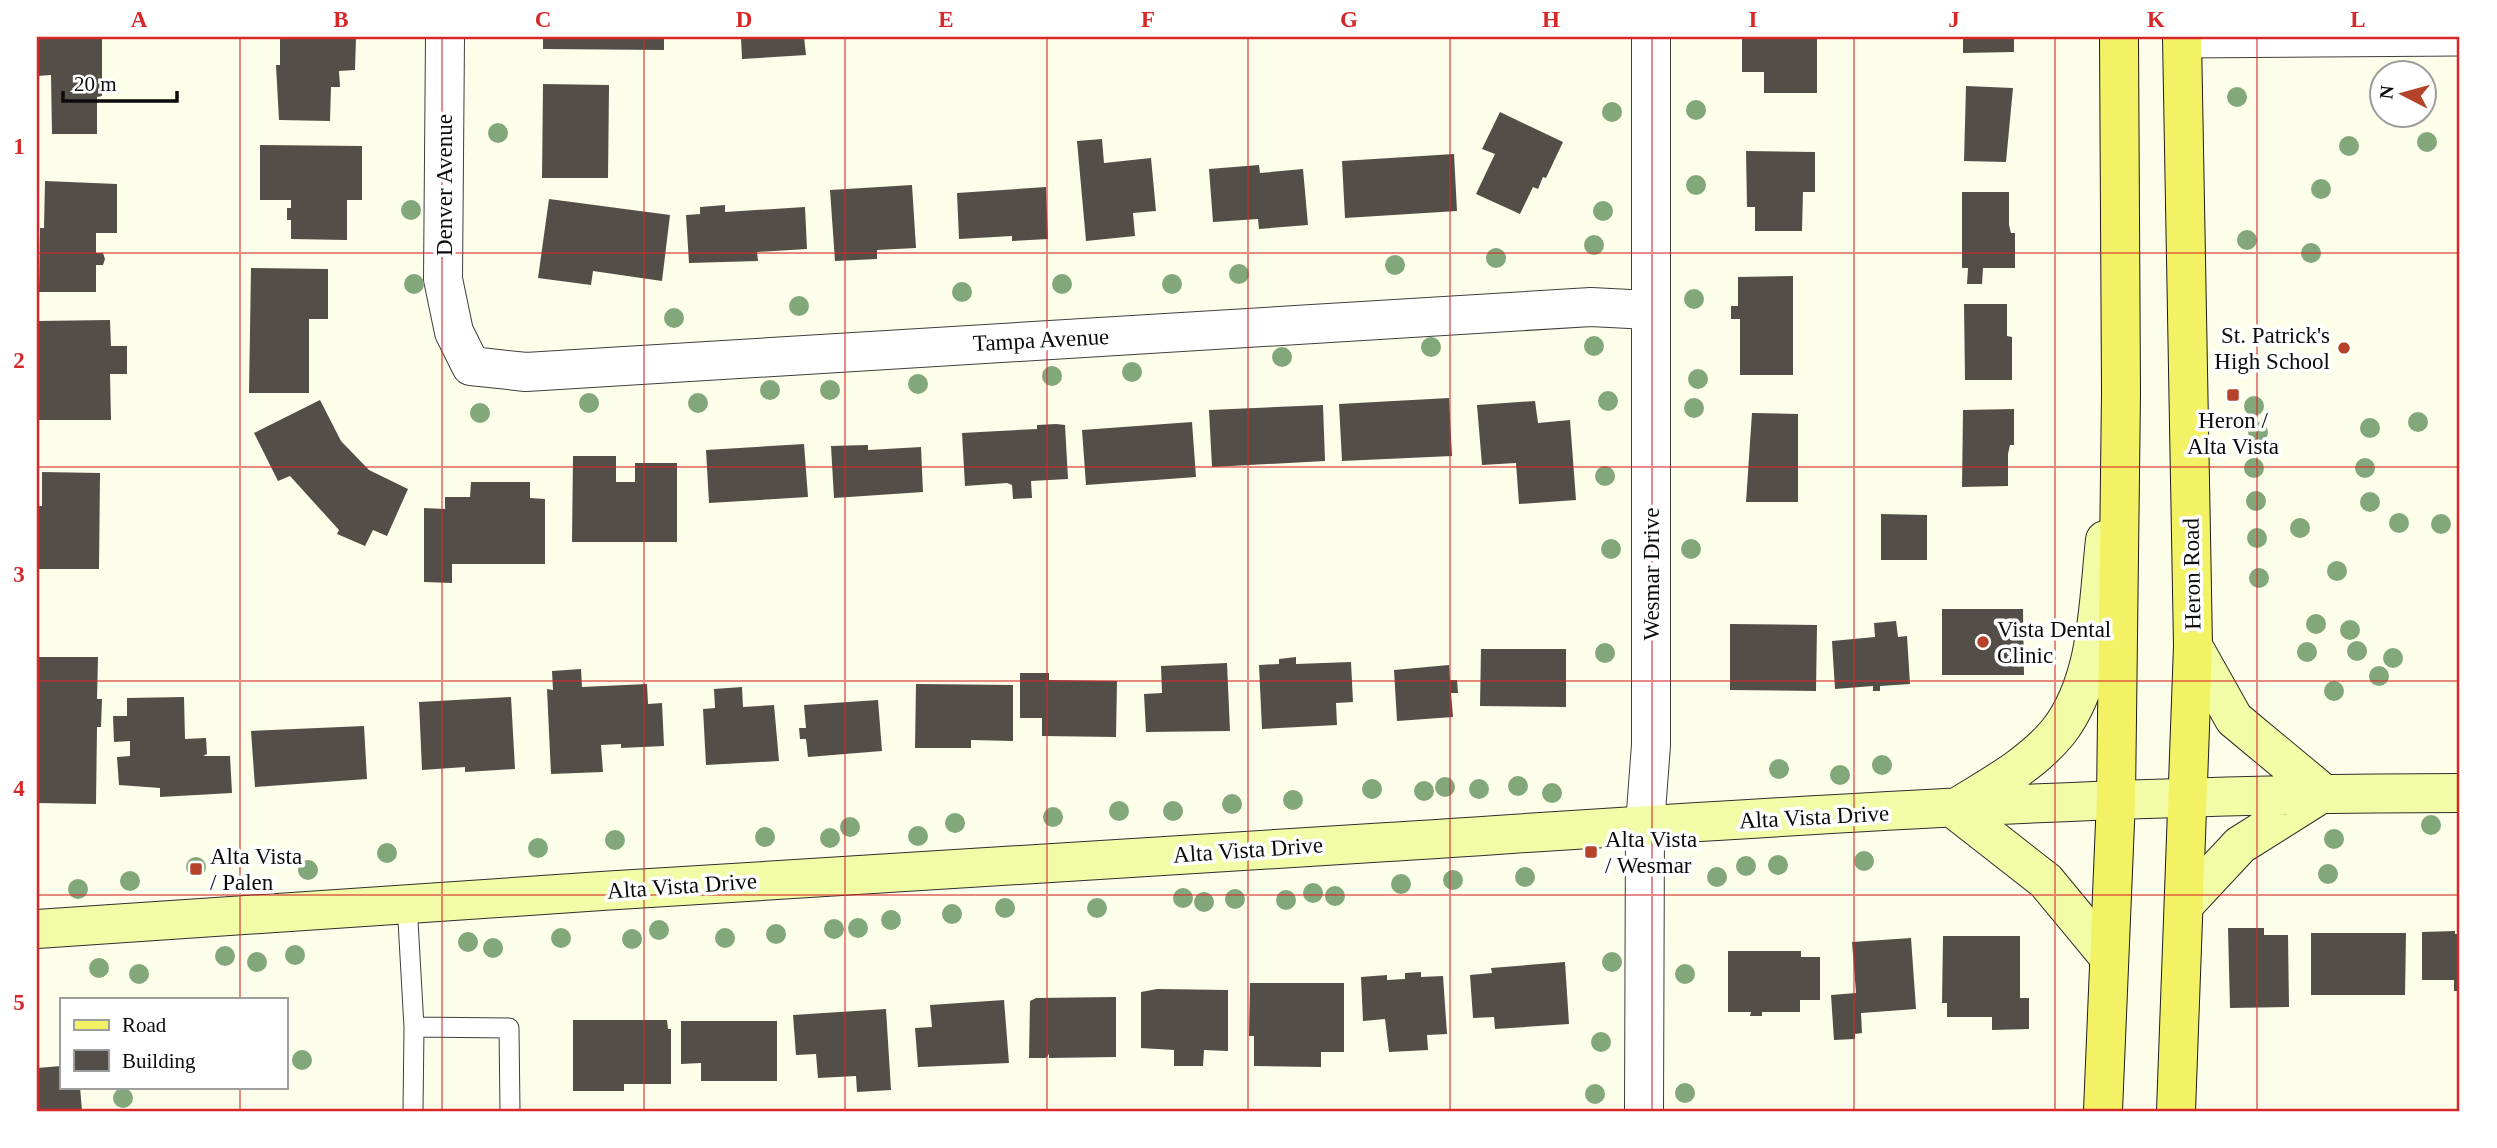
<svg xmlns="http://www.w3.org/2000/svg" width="2497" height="1148" viewBox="0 0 2497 1148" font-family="'Times New Roman',serif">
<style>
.building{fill:#534e47}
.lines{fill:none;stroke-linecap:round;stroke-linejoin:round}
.lane-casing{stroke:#3e3e3e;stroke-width:21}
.street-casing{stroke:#3e3e3e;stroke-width:40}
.secondary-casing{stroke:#2d2d2d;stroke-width:40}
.primary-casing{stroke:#1c1c1c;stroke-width:40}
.lane{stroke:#fff;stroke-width:19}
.street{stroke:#fff;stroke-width:38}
.secondary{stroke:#f2fca6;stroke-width:38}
.primary{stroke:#f3f264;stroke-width:38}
.tree{fill:#82a77a}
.grid{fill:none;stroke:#d62828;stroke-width:2;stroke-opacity:0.55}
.poi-dot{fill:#b44329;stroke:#fff;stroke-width:2.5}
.labels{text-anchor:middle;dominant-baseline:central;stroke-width:7;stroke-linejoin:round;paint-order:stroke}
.street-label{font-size:23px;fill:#0b0b0b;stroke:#fff}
.poi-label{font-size:23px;fill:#0b0b0b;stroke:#fff;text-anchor:start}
.neatline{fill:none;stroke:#d62828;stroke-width:2.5}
.grid-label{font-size:23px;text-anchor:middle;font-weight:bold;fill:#d62828}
</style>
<rect width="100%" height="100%" fill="#fdfee9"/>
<path class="building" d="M37,37H102V96L97,97V134H52L51,75L37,76Z
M280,37H356L355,70L339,71L340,87H331L330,121L279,120L276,65H280Z
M543,37H664V50L543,49Z
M741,37H804L806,55L742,59Z
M1742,37H1817V93H1764V72H1742Z
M1963,37H2014V52L1963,53Z
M543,84L609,85L608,178H542Z
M1966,86L2013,88L2006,162L1964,161Z
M1500,112L1563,142L1546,178L1543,177L1538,189L1533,187L1520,214L1476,194L1495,154L1482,149Z
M1102,139L1104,163L1151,158L1156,211L1133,213L1135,236L1086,241L1077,141Z
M260,145L362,146V200H347V240L291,239V220H287V208H291V200H260Z
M1746,151L1815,152V192H1803L1802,231H1755V207H1747Z
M1454,154L1457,211L1345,218L1342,161Z
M1259,165L1260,173L1303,169L1308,225L1259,229L1258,219L1213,222L1209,169Z
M45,181L117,184V233H96V253H103L105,259L103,265H96V292H39L40,228H44Z
M912,185L916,248L877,250V259L835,261L830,190Z
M1046,187L1048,239L1012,241V236L959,239L957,193Z
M1962,192H2009V225L2011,233H2015V268H1983L1982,284H1967L1968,268H1962Z
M549,199L670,215L662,281L593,271L591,285L538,278Z
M725,205V212L805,207L807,249L757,252L758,261L689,263L686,215L700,214V207Z
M251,268L328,269V319H309V393H249Z
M1793,276V375H1740V319H1731V306H1738V277Z
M1964,304H2007V336L2012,337V380H1965Z
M110,320L111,346H127V374H110L111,420H37V321Z
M1449,398L1452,456L1342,461L1339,404Z
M320,400L341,441L369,470L408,489L387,536L373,530L365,546L337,534L339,530L290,476L278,481L254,433Z
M1535,401L1538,423L1570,420L1576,500L1519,504L1516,463L1482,465L1477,405Z
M1323,405L1325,461L1212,467L1209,410Z
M2014,409V445H2010L2008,454V486L1962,487L1963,410Z
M1752,413L1798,414V502H1746Z
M1192,422L1196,477L1086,485L1082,430Z
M1056,424L1065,425L1068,479L1031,481L1032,498L1013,499L1012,485L1007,483L965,486L962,433L1037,429V425Z
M804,444L808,497L709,503L706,450Z
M868,445V450L921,447L923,492L834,498L831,446Z
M573,456H616V482H635V463H677V542H572Z
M42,472L100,473L99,569H37V520L38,506H42Z
M471,482H530V498L545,499V564H452V583L424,582V508L445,509V497H470Z
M1881,514L1927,515V560H1881Z
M1942,609H2023L2024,675H1942Z
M1896,621L1898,637L1907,636L1910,684L1880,686V691H1873V686L1835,689L1832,641L1875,637L1874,623Z
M1730,624L1817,625L1816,691L1730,690Z
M1481,649H1566V707L1480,706Z
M37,657H98L97,699H102L101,727H97L96,804L37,803Z
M1296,657V664L1351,662L1353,702L1336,703L1337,725L1262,729L1259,665L1279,664V659Z
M1227,663L1230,731L1146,732L1144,694L1162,693L1161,666Z
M1449,665L1450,680H1457L1458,693H1451L1453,717L1397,721L1394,670Z
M581,669L582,687L647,684L648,704L662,703L664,746L621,748V744L601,745L603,772L551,774L547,689L553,690L552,671Z
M1020,673H1049V680L1117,681L1116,737L1042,736V718H1020Z
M916,684L1013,685V741L971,740V748H915Z
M742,687L743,707L774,705L779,761L706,765L703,709L715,708L714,689Z
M184,697L185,739L206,738L207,754L203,756H230L232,793L160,797V788L119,785L117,757L130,756V741L114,742L113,716H127V698Z
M511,697L515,769L465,772V767L422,770L419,702Z
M878,700L882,751L808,757L806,739H800L799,728H806L804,705Z
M364,726L367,779L255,787L251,731Z
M2228,928H2264V935H2288L2289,1007L2230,1008Z
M2455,931V934H2460V991H2454V980H2422V932Z
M2311,933H2406L2405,995H2311Z
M1943,936H2020V998H2029V1029L1992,1030V1017H1947V1003H1942Z
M1911,938L1916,1009L1861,1013L1862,1033L1855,1034V1039L1834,1040L1831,995L1856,993L1852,942Z
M1728,951H1801V957H1820V1000H1800V1012H1762V1016H1750L1751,1012H1728Z
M1565,962L1569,1024L1495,1029L1494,1017L1473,1018L1470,975L1492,973L1491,968Z
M1421,972V977L1443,976L1447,1034L1427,1035L1428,1050L1389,1052L1385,1019L1363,1021L1361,977L1387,975V980L1405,979V973Z
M1250,983H1344V1052H1321V1067L1254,1066V1036H1249Z
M1157,989L1228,990V1051L1204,1050L1203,1066H1174V1050L1141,1048V992Z
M1116,997V1057L1049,1058V1054L1046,1058H1029L1030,1001L1036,998Z
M1004,1000L1009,1063L918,1067L915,1028L932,1027L930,1005Z
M886,1009L891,1090L857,1092L856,1076L818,1078L816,1054L796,1055L793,1015Z
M573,1020H667L668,1029H671V1084H624V1091H573Z
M681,1021H777V1081H701V1063L681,1064Z
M61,1066V1087H80L82,1111H37V1068Z"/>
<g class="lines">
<defs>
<path id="lane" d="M2183,48L2460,46
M407,903L414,1027L509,1028L510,1111
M413,1111L414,1027"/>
<path id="street" d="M445,37L443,279L454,332L471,366L526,372L1591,307L1649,310
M1644,1111L1645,825L1651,745V37"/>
<path id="secondary" d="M2193,646L2234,719L2323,793
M1959,806C1993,785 2032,764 2058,732C2099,680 2098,602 2105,540
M1954,809L2046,881L2108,956
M2184,905L2240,845L2321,794
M37,929C487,897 938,870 1388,842C1745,819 2103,793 2460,793"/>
<path id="primary" d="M2103,1111L2116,799L2121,393L2119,37
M2176,1111L2193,646L2182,37"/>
</defs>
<use href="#lane" class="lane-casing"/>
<use href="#street" class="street-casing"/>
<use href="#secondary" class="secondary-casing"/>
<use href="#primary" class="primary-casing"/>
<use href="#lane" class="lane"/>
<use href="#street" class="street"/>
<use href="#secondary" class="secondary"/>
<use href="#primary" class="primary"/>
</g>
<g class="tree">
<circle cx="2237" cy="97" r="10"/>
<circle cx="1696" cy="110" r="10"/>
<circle cx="1612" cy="112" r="10"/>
<circle cx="498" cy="133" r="10"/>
<circle cx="2427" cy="142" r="10"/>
<circle cx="2349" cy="146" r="10"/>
<circle cx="1696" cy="185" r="10"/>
<circle cx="2321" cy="189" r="10"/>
<circle cx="411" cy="210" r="10"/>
<circle cx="1603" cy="211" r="10"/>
<circle cx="2247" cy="240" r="10"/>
<circle cx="1594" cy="245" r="10"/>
<circle cx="2311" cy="253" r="10"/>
<circle cx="1496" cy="258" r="10"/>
<circle cx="1395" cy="265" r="10"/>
<circle cx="1239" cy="274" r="10"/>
<circle cx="414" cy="284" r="10"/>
<circle cx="1062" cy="284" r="10"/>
<circle cx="1172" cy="284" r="10"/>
<circle cx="962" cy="292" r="10"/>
<circle cx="1694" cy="299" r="10"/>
<circle cx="799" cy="306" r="10"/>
<circle cx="674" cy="318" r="10"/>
<circle cx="1594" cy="346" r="10"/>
<circle cx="1431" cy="347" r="10"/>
<circle cx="1282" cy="357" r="10"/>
<circle cx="1132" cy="372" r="10"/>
<circle cx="1052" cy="376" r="10"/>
<circle cx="1698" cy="379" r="10"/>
<circle cx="918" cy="384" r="10"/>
<circle cx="770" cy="390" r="10"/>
<circle cx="830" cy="390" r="10"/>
<circle cx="1608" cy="401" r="10"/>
<circle cx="589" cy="403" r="10"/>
<circle cx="698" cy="403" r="10"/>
<circle cx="2254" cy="406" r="10"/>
<circle cx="1694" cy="408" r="10"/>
<circle cx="480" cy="413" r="10"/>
<circle cx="2418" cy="422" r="10"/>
<circle cx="2370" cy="428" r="10"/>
<circle cx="2258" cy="432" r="10"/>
<circle cx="2254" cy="468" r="10"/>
<circle cx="2365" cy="468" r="10"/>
<circle cx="1605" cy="476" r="10"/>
<circle cx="2256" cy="501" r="10"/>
<circle cx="2370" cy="502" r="10"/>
<circle cx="2399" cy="523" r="10"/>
<circle cx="2441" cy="524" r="10"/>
<circle cx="2300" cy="528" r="10"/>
<circle cx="2257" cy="538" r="10"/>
<circle cx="1611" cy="549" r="10"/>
<circle cx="1691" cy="549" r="10"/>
<circle cx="2337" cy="571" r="10"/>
<circle cx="2259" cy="578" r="10"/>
<circle cx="2316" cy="624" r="10"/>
<circle cx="2350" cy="630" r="10"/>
<circle cx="2357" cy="651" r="10"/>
<circle cx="2307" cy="652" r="10"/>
<circle cx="1605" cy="653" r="10"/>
<circle cx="2393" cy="658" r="10"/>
<circle cx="2379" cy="676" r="10"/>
<circle cx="2334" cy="691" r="10"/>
<circle cx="1882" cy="765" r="10"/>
<circle cx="1779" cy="769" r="10"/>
<circle cx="1840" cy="775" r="10"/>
<circle cx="1518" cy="786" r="10"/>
<circle cx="1445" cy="787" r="10"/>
<circle cx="1372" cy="789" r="10"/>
<circle cx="1479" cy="789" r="10"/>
<circle cx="1424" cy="791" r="10"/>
<circle cx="1552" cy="793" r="10"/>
<circle cx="1293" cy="800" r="10"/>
<circle cx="1232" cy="804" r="10"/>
<circle cx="1119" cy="811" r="10"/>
<circle cx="1173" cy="811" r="10"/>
<circle cx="1053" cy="817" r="10"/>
<circle cx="955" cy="823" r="10"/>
<circle cx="2431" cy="825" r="10"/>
<circle cx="850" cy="827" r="10"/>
<circle cx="918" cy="836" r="10"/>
<circle cx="765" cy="837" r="10"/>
<circle cx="830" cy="838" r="10"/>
<circle cx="2334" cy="839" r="10"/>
<circle cx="615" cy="840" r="10"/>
<circle cx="538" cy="848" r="10"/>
<circle cx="387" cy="853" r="10"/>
<circle cx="1864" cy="861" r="10"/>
<circle cx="1778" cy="865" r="10"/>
<circle cx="1746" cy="866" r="10"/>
<circle cx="196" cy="867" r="10"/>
<circle cx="308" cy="870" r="10"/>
<circle cx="2328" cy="874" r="10"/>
<circle cx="1525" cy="877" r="10"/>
<circle cx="1717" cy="877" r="10"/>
<circle cx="1453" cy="880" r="10"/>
<circle cx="130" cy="881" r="10"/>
<circle cx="1401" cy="884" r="10"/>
<circle cx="78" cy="889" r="10"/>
<circle cx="1313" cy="893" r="10"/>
<circle cx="1335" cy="896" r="10"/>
<circle cx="1183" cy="898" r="10"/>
<circle cx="1235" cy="899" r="10"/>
<circle cx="1286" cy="900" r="10"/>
<circle cx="1204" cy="902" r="10"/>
<circle cx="1005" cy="908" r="10"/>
<circle cx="1097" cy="908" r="10"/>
<circle cx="952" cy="914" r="10"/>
<circle cx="891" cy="920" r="10"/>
<circle cx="858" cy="928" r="10"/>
<circle cx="834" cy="929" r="10"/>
<circle cx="659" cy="930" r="10"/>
<circle cx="776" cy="934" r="10"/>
<circle cx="561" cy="938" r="10"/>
<circle cx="725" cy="938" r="10"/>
<circle cx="632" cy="939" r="10"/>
<circle cx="468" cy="942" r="10"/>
<circle cx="493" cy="948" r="10"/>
<circle cx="295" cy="955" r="10"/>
<circle cx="225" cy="956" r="10"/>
<circle cx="257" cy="962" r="10"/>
<circle cx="1612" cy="962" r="10"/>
<circle cx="99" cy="968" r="10"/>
<circle cx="139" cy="974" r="10"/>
<circle cx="1685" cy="974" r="10"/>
<circle cx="1601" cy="1042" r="10"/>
<circle cx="302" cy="1060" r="10"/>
<circle cx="1685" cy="1093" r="10"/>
<circle cx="1595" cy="1094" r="10"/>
<circle cx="123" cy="1098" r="10"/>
</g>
<path class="grid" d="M240,37V999M442,37V1111M644,37V1111M845,37V1111M1047,37V1111M1248,37V1111M1450,37V1111M1652,37V1111M1854,37V1111M2055,37V1111M2257,37V1111M37,253H2460M37,467H2460M37,681H2460M37,895H2460M240,1087V1111"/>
<g class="poi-dot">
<circle cx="2344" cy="348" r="7"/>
<rect x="2226" y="388" width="14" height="14" rx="3.5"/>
<circle cx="1983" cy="642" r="7"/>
<rect x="1584" y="845" width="14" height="14" rx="3.5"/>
<rect x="189" y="862" width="14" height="14" rx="3.5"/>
</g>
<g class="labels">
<g class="street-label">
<text transform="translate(444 185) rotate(-90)">Denver Avenue</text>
<text transform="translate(1041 340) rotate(-3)">Tampa Avenue</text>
<text transform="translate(1651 574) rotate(-90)">Wesmar Drive</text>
<text transform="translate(2192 574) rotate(-91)">Heron Road</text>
<text transform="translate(1814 817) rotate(-3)">Alta Vista Drive</text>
<text transform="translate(1248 850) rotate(-4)">Alta Vista Drive</text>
<text transform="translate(682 886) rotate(-4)">Alta Vista Drive</text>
</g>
<g class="poi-label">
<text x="2330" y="335" text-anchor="end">St. Patrick's<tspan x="2330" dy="26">High School</tspan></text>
<text x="2233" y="420" text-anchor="middle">Heron /<tspan x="2233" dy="26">Alta Vista</tspan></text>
<text x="1997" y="629">Vista Dental<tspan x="1997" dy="26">Clinic</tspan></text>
<text x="1605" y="839">Alta Vista<tspan x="1605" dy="26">/ Wesmar</tspan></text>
<text x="210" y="856">Alta Vista<tspan x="210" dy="26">/ Palen</tspan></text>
</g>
</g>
<rect width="2497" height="1148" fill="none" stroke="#ffffff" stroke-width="77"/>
<rect x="60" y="998" width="228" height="91" fill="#ffffff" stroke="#9d9d9d" stroke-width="2"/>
<rect x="74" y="1020" width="35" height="10" fill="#f3f264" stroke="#9d9d9d" stroke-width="2"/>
<text x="122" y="1032" font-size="21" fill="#0b0b0b">Road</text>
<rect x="74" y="1050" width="35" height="21" fill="#534e47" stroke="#9d9d9d" stroke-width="2"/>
<text x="122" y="1068" font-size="21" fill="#0b0b0b">Building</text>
<g transform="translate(2403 94) rotate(276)"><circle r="33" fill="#ffffff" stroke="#9d9d9d" stroke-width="2"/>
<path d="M0-5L12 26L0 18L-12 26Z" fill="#b44329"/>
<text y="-10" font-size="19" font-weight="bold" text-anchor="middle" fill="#0b0b0b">N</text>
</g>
<path d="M63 91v10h114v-10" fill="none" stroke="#0b0b0b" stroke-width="3.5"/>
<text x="74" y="91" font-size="21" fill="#0b0b0b" stroke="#ffffff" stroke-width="5" paint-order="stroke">20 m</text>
<rect x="38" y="38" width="2420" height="1072" class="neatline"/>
<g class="grid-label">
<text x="139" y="27">A</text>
<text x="341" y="27">B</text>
<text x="543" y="27">C</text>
<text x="744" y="27">D</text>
<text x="946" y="27">E</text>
<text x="1148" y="27">F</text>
<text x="1349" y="27">G</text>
<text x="1551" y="27">H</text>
<text x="1753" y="27">I</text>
<text x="1954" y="27">J</text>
<text x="2156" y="27">K</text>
<text x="2358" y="27">L</text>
<text x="19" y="154">1</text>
<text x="19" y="368">2</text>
<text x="19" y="582">3</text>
<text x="19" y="796">4</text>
<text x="19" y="1010">5</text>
</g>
</svg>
